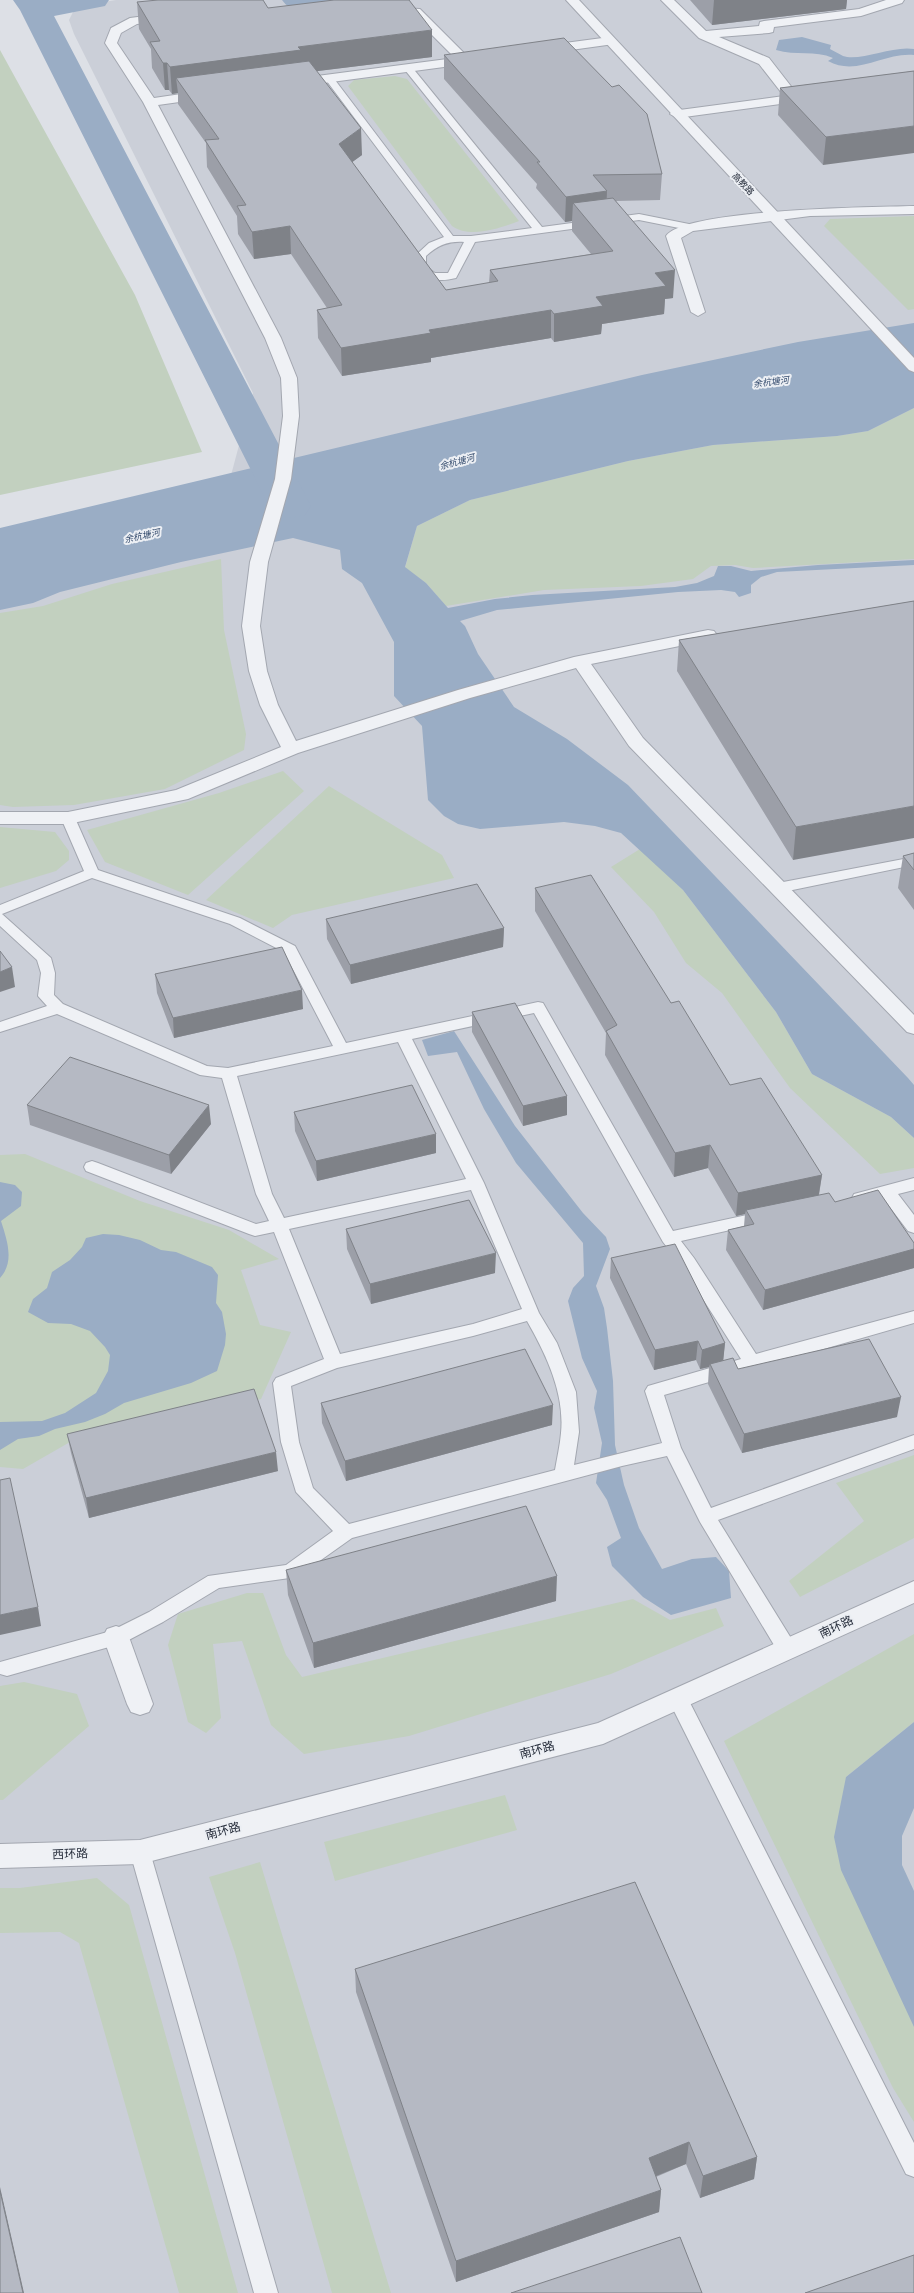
<svg xmlns="http://www.w3.org/2000/svg" width="914" height="2293" viewBox="0 0 914 2293" font-family="Rubik,'Noto Sans SC',sans-serif">
<style>
.built{fill:#cbcfd8}
.green{fill:#c2d0bf}
.water{fill:#9aadc5}
.lines{fill:none;stroke-linecap:round;stroke-linejoin:round}
.river{fill:#9aadc5;fill-rule:evenodd}
.service-casing{stroke:#a3a7b0;stroke-width:2}
.pedestrian-casing{stroke:#a3a7b0;stroke-width:2}
.minor-casing{stroke:#a3a7b0;stroke-width:2}
.tertiary-casing{stroke:#a3a7b0;stroke-width:2}
.service{fill:#eff1f5;fill-rule:evenodd}
.pedestrian{fill:#eff1f5;fill-rule:evenodd}
.minor{fill:#eff1f5;fill-rule:evenodd}
.tertiary{fill:#eff1f5;fill-rule:evenodd}
.wall{fill:#9c9fa8}
.shaded-wall{fill:#7f8288}
.building{fill:#b5b9c3;stroke:#7f8288}
.labels{text-anchor:middle;dominant-baseline:central;stroke-width:4;stroke-linejoin:round;paint-order:stroke}
.far-street-label{font-size:9px;fill:#272e3c;stroke:#eceff4}
.far-water-label{font-size:9px;font-style:italic;fill:#344b6d;stroke:#eceff4}
.near-street-label{font-size:12px;fill:#272e3c;stroke:#eceff4}
</style>
<rect width="100%" height="100%" fill="#dde0e6"/>
<path class="built" d="M116,0H286L296,11L400,0H914V2293H0V586L215,535L253,393L74,34L69,20L73,12L91,4Z"/>
<path class="green" d="M0,50L135,295L202,452L0,495Z
M395,76L407,79L519,221C501,228 470,239 452,226L348,86L354,80Z
M914,216V309L908,310L824,226L830,219Z
M914,408V559L753,568L735,565L711,566L693,579L641,586L544,590L446,606L426,583L405,568L417,526L470,500L628,461L713,445L837,436L868,431Z
M221,559L224,630L246,734L244,750L165,789L74,805L13,807L0,805V613L43,606L112,584Z
M283,771L304,791L188,895L105,862L87,830L219,793Z
M329,786L442,855L454,878L292,915L273,928L206,900Z
M0,827L55,832L69,851V860L56,871L0,888Z
M640,849L683,890L776,1012L812,1074L891,1117L914,1138V1168L880,1174L790,1088L722,993L686,963L654,912L611,867Z
M25,1154L140,1201L229,1230L279,1259L241,1270L260,1325L291,1332L261,1399L84,1434L23,1469L0,1467V1155Z
M914,1455V1538L800,1597L789,1581L864,1521L836,1483Z
M247,1593H263L286,1655L302,1677L633,1599L670,1620L716,1608L724,1626L611,1674L409,1736L304,1754L271,1725L242,1641L213,1644L221,1718L206,1733L188,1722L168,1645L178,1614Z
M914,1634V1722L846,1777L914,2026V2122L893,2088L724,1741Z
M24,1682L77,1694L89,1726L3,1800H0V1686Z
M505,1795L517,1830L335,1881L324,1842Z
M260,1862L391,2293H332L235,1953L209,1877Z
M97,1878L129,1905L238,2293H179L79,1943L60,1932L0,1933V1888H20Z"/>
<path class="water" d="M802,37L831,45L830,49C834,51 839,54 843,56C860,62 893,45 914,49V55C884,52 857,77 828,61L833,58C815,50 796,56 776,50L779,40Z
M914,323V408L868,431L837,436L713,445L628,461L470,500L417,526L405,567L426,583L448,608L495,599L532,595L675,587L697,583L714,576L718,566H731L751,571L818,565L914,560V565L777,572L761,577L751,585V593L739,597L735,592L721,590L678,592L497,610L460,621L465,626L478,654L514,707L567,739L628,785L908,1078L914,1085V1138L891,1117L812,1074L776,1012L683,890L621,833L595,826L564,822L480,829L458,824L444,816L428,800L422,726L394,696V642L362,583L342,569L340,550L293,538L181,562L60,592L33,603L0,610V528L642,375L798,342Z
M454,1031L515,1126L583,1213L606,1237L610,1249L596,1286L604,1308L607,1328L613,1381L615,1445L624,1485L639,1528L662,1569L692,1559L716,1557L729,1571L731,1598L671,1615L643,1597L612,1566L607,1547L621,1538L607,1500L596,1483L602,1443L594,1408L597,1391L582,1358L568,1301L573,1288L584,1276L583,1243L516,1163L484,1109L457,1052L428,1056L422,1040Z
M0,1182L15,1185L22,1192L21,1206L1,1221C7,1240 15,1262 0,1278Z
M103,1234L119,1235L140,1240L161,1250L176,1252L212,1267L218,1275L216,1303L222,1312L226,1334L225,1345L217,1371L191,1383L124,1403L105,1414L85,1422L55,1429L39,1436L18,1439L0,1450V1422L42,1421L65,1413L96,1393L108,1371L110,1355L105,1347L90,1331L71,1324L48,1323L28,1312L33,1299L47,1288L52,1272L70,1260L82,1247L86,1238Z
M914,1722V1808L902,1836V1865L914,1891V2027L841,1870L834,1837L846,1777Z"/>
<g class="lines">
<path class="river" d="M13,0H109L105,6L54,16L311,506L305,515L290,518L275,515L269,506L20,10Z
M282,0H388L384,6C358,13 299,25 282,0Z"/>
<defs>
<path id="service" d="M408,65L411,66L542,227L639,214L689,224L694,227L689,230L639,220L475,242L456,278C441,282 425,281 416,268V255L429,243L444,237L326,80V76H332L453,236H471L532,228L405,70L403,68ZM464,242L448,273H435L426,267V256C438,245 449,241 464,242Z
M68,814L75,818L98,870L240,918L295,946L346,1043L538,1002L543,1003L673,1231L765,1211L771,1213L773,1217L771,1221L681,1241L694,1258L756,1354L914,1311V1323L664,1395L681,1448L711,1508L914,1435V1449L718,1520L794,1643L797,1649L794,1655L787,1657L780,1655L700,1522L667,1456L622,1466L352,1538L297,1577L219,1588L163,1622L123,1643L7,1676L0,1674V1662L111,1631L149,1612L208,1576L286,1565L333,1531L296,1492L281,1442L273,1383L276,1378L324,1359L274,1232L255,1236L249,1234L86,1171L84,1167L86,1163L92,1161L98,1163L256,1224L269,1221L256,1194L222,1078L200,1075L57,1014L0,1032V1022L47,1006L38,996L41,973L37,960L0,926V905L84,871L61,818ZM92,878L230,924L284,952L333,1046L228,1068L207,1066L63,1004L54,995L55,973L51,958L2,914ZM534,1013L663,1242L682,1266L741,1359L648,1386L645,1391L662,1443L574,1465L579,1432L576,1392L557,1343L539,1313L484,1183L412,1039ZM398,1042L466,1179L284,1218L272,1194L237,1076ZM471,1190L522,1309L473,1324L340,1354L289,1229ZM527,1321C546,1354 565,1394 561,1433C560,1445 557,1458 555,1470L349,1524L313,1488L299,1442L291,1386L337,1368L473,1336Z
M914,857V865L778,893L771,888L778,883Z
M914,1178V1190L898,1194L914,1215V1233L908,1231L883,1198L860,1204L854,1202L852,1198L854,1194Z
M678,1691L685,1693L914,2143V2177L906,2174L668,1699L671,1693Z
M140,1843L147,1846L150,1852L278,2293H254L130,1852L133,1846Z"/>
<path id="pedestrian" d="M116,1626L125,1629L129,1637L153,1704L149,1712L140,1715L131,1712L127,1704L103,1637L107,1629Z"/>
<path id="minor" d="M661,0H674L706,31L759,26L760,22L764,21L859,9L886,0H904L902,3L861,16L774,27L773,32L769,33L719,37L769,58L797,94L810,92L817,96L810,100L677,118L670,114L672,111L784,96L759,64L699,38Z
M401,8L420,9L467,56L474,55L480,59L474,63L294,87L288,83L294,79L455,58L413,16L397,15L395,12L397,9Z
M168,13L174,17L172,20L137,24L121,33L117,43L154,98L208,90L215,94L208,98L158,105L281,338L297,378L299,416L291,479L268,562L260,626L267,671L278,705L296,741L458,690L574,657L708,630L714,631L717,635L714,639L591,664L643,738L914,1015V1034L907,1032L629,746L576,668L470,698L298,753L188,799L68,824H0V812H68L176,790L281,747L260,705L249,671L242,626L250,562L275,479L283,416L281,378L265,338L143,102L105,43L111,28L130,18Z
M610,37L616,41L614,44L542,54L536,50L542,46Z
M914,206V214L810,216L693,231L681,238L705,312L698,316L691,312L666,236C684,209 875,207 914,206Z
M914,1581V1603L603,1744L140,1864L0,1868V1844L140,1840L598,1723Z"/>
<path id="tertiary" d="M566,0H579L914,358V372L909,370Z"/>
</defs>
<use href="#service" class="service-casing"/>
<use href="#pedestrian" class="pedestrian-casing"/>
<use href="#minor" class="minor-casing"/>
<use href="#tertiary" class="tertiary-casing"/>
<use href="#service" class="service"/>
<use href="#pedestrian" class="pedestrian"/>
<use href="#minor" class="minor"/>
<use href="#tertiary" class="tertiary"/>
</g>
<path class="wall" d="M690,0H847L846,9L712,25Z
M137,2L268,8L432,57L317,71L362,155L352,162L446,290L489,283L490,270L591,254L572,231V221L565,222L536,188L537,184L444,79V55L662,174L660,200L616,201L673,298L665,299L664,314L602,324L601,334L554,342L551,338L431,358V362L342,376L318,338L317,310L327,308L291,254L254,259L238,234L237,216L207,167L206,143L178,104V93L172,94L169,90H165L152,68L151,49L139,29Z
M914,71L823,165L778,115L780,88Z
M914,601L793,860L677,671L679,640Z
M914,853V910L898,888L903,856Z
M535,888L671,1003L730,1085L822,1175L819,1195L835,1202L914,1243V1268L763,1310L726,1250L728,1230L744,1226L745,1214L736,1216L708,1168L674,1177L605,1055L606,1033L535,911Z
M326,919L504,928L503,947L351,984L327,939Z
M155,974L303,1009L174,1038L157,993Z
M472,1012L567,1115L523,1126L472,1032Z
M27,1105L211,1124L171,1174L30,1125Z
M294,1112L436,1153L317,1181L295,1131Z
M346,1229L495,1273L371,1304L347,1249Z
M611,1258L725,1343L723,1360L738,1369L897,1417L742,1453L708,1384L709,1367L700,1369L696,1360L654,1370L610,1278Z
M321,1403L552,1425L346,1481L322,1423Z
M67,1434L278,1471L89,1518L71,1453Z
M286,1570L556,1601L314,1668L288,1595Z
M355,1969L757,2157L754,2179L700,2198L686,2164L656,2177L661,2190L659,2212L456,2282L356,1992Z"/>
<path class="shaded-wall" d="M714,0H847L846,9L712,25Z
M432,30V57L302,73L176,78L178,93L172,94L170,67L298,47Z
M163,63H167L169,90H165Z
M914,126V153L823,165L826,137Z
M361,128L362,155L340,171L339,144Z
M607,191L606,217L573,203L572,221L565,222L566,197Z
M290,226L291,254L254,259L252,232Z
M675,270L673,298L665,299L664,314L602,324L601,334L554,342V314L655,273Z
M551,310V338L431,358V362L342,376L341,348L429,330Z
M914,806V838L793,860L796,827Z
M504,928L503,947L351,984L350,965Z
M12,967L15,987L0,992V972Z
M302,990L303,1009L174,1038L173,1018Z
M567,1096V1115L523,1126V1106Z
M209,1105L211,1124L171,1174L169,1155Z
M436,1134V1153L317,1181L316,1161Z
M710,1145L708,1168L674,1177L675,1153Z
M822,1175L818,1199L746,1210L745,1214L736,1216L738,1193Z
M914,1249V1268L763,1310L765,1290Z
M496,1253L495,1273L371,1304L370,1284Z
M698,1341L696,1360L654,1370L655,1350Z
M725,1343L723,1363L710,1364L709,1367L700,1369L702,1350Z
M901,1397L897,1417L742,1453L744,1434Z
M553,1405L552,1425L346,1481L345,1461Z
M276,1452L278,1471L89,1518L86,1498Z
M557,1576L556,1601L314,1668L313,1643Z
M38,1607L41,1626L0,1635V1615Z
M689,2142L686,2164L646,2180L649,2158Z
M757,2157L754,2179L700,2198L703,2176Z
M0,2187L24,2293H23L0,2191Z
M661,2190L659,2212L456,2282V2261Z"/>
<path class="building" d="M158,0H263L268,8L334,0H409L432,30L298,47L301,50L170,67L167,63H163L150,42L160,41L137,2Z
M564,38L612,87L619,85L647,114L662,174L593,175L607,191L566,197L537,162H540L444,55Z
M309,61L361,128L339,144L446,290L498,281L490,270L613,251L573,203L613,198L675,270L655,273L666,286L596,297L603,306L554,314L551,310L429,330L431,333L341,348L317,310L342,305L290,226L252,232L237,206L246,205L205,140L219,139L176,78Z
M914,71V126L826,137L780,88Z
M914,601V806L796,827L679,640Z
M914,853V870L903,856Z
M591,875L671,1003L679,1001L730,1085L761,1078L822,1175L738,1193L710,1145L675,1153L606,1031L617,1025L535,888Z
M477,884L504,928L350,965L326,919Z
M282,947L302,990L173,1018L155,974Z
M0,951L12,967L0,972Z
M515,1003L567,1096L523,1106L472,1012Z
M70,1057L209,1105L169,1155L27,1105Z
M412,1085L436,1134L316,1161L294,1112Z
M878,1190L914,1243V1249L765,1290L728,1230L754,1224L746,1210L829,1193L835,1202Z
M469,1200L496,1253L370,1284L346,1229Z
M675,1244L725,1343L702,1350L698,1341L655,1350L611,1258Z
M869,1339L901,1397L744,1434L710,1364L733,1358L738,1369Z
M525,1349L553,1405L345,1461L321,1403Z
M254,1389L276,1452L86,1498L67,1434Z
M10,1478L38,1607L0,1615V1480Z
M526,1506L557,1576L313,1643L286,1570Z
M635,1882L757,2157L703,2176L689,2142L649,2158L661,2190L456,2261L355,1969Z
M0,2191L23,2293H0Z
M680,2237L702,2293H511Z
M914,2255V2293H805Z"/>
<g class="labels">
<g class="far-street-label">
<text transform="translate(743 184) rotate(47)">高教路</text>
</g>
<g class="far-water-label">
<text transform="translate(771 382) rotate(-7)">余杭塘河</text>
<text transform="translate(457 462) rotate(-15)">余杭塘河</text>
<text transform="translate(142 536) rotate(-12)">余杭塘河</text>
</g>
<g class="near-street-label">
<text transform="translate(836 1627) rotate(-25)">南环路</text>
<text transform="translate(537 1750) rotate(-15)">南环路</text>
<text transform="translate(223 1831) rotate(-15)">南环路</text>
<text transform="translate(70 1854) rotate(-2)">西环路</text>
</g>
</g>
</svg>
